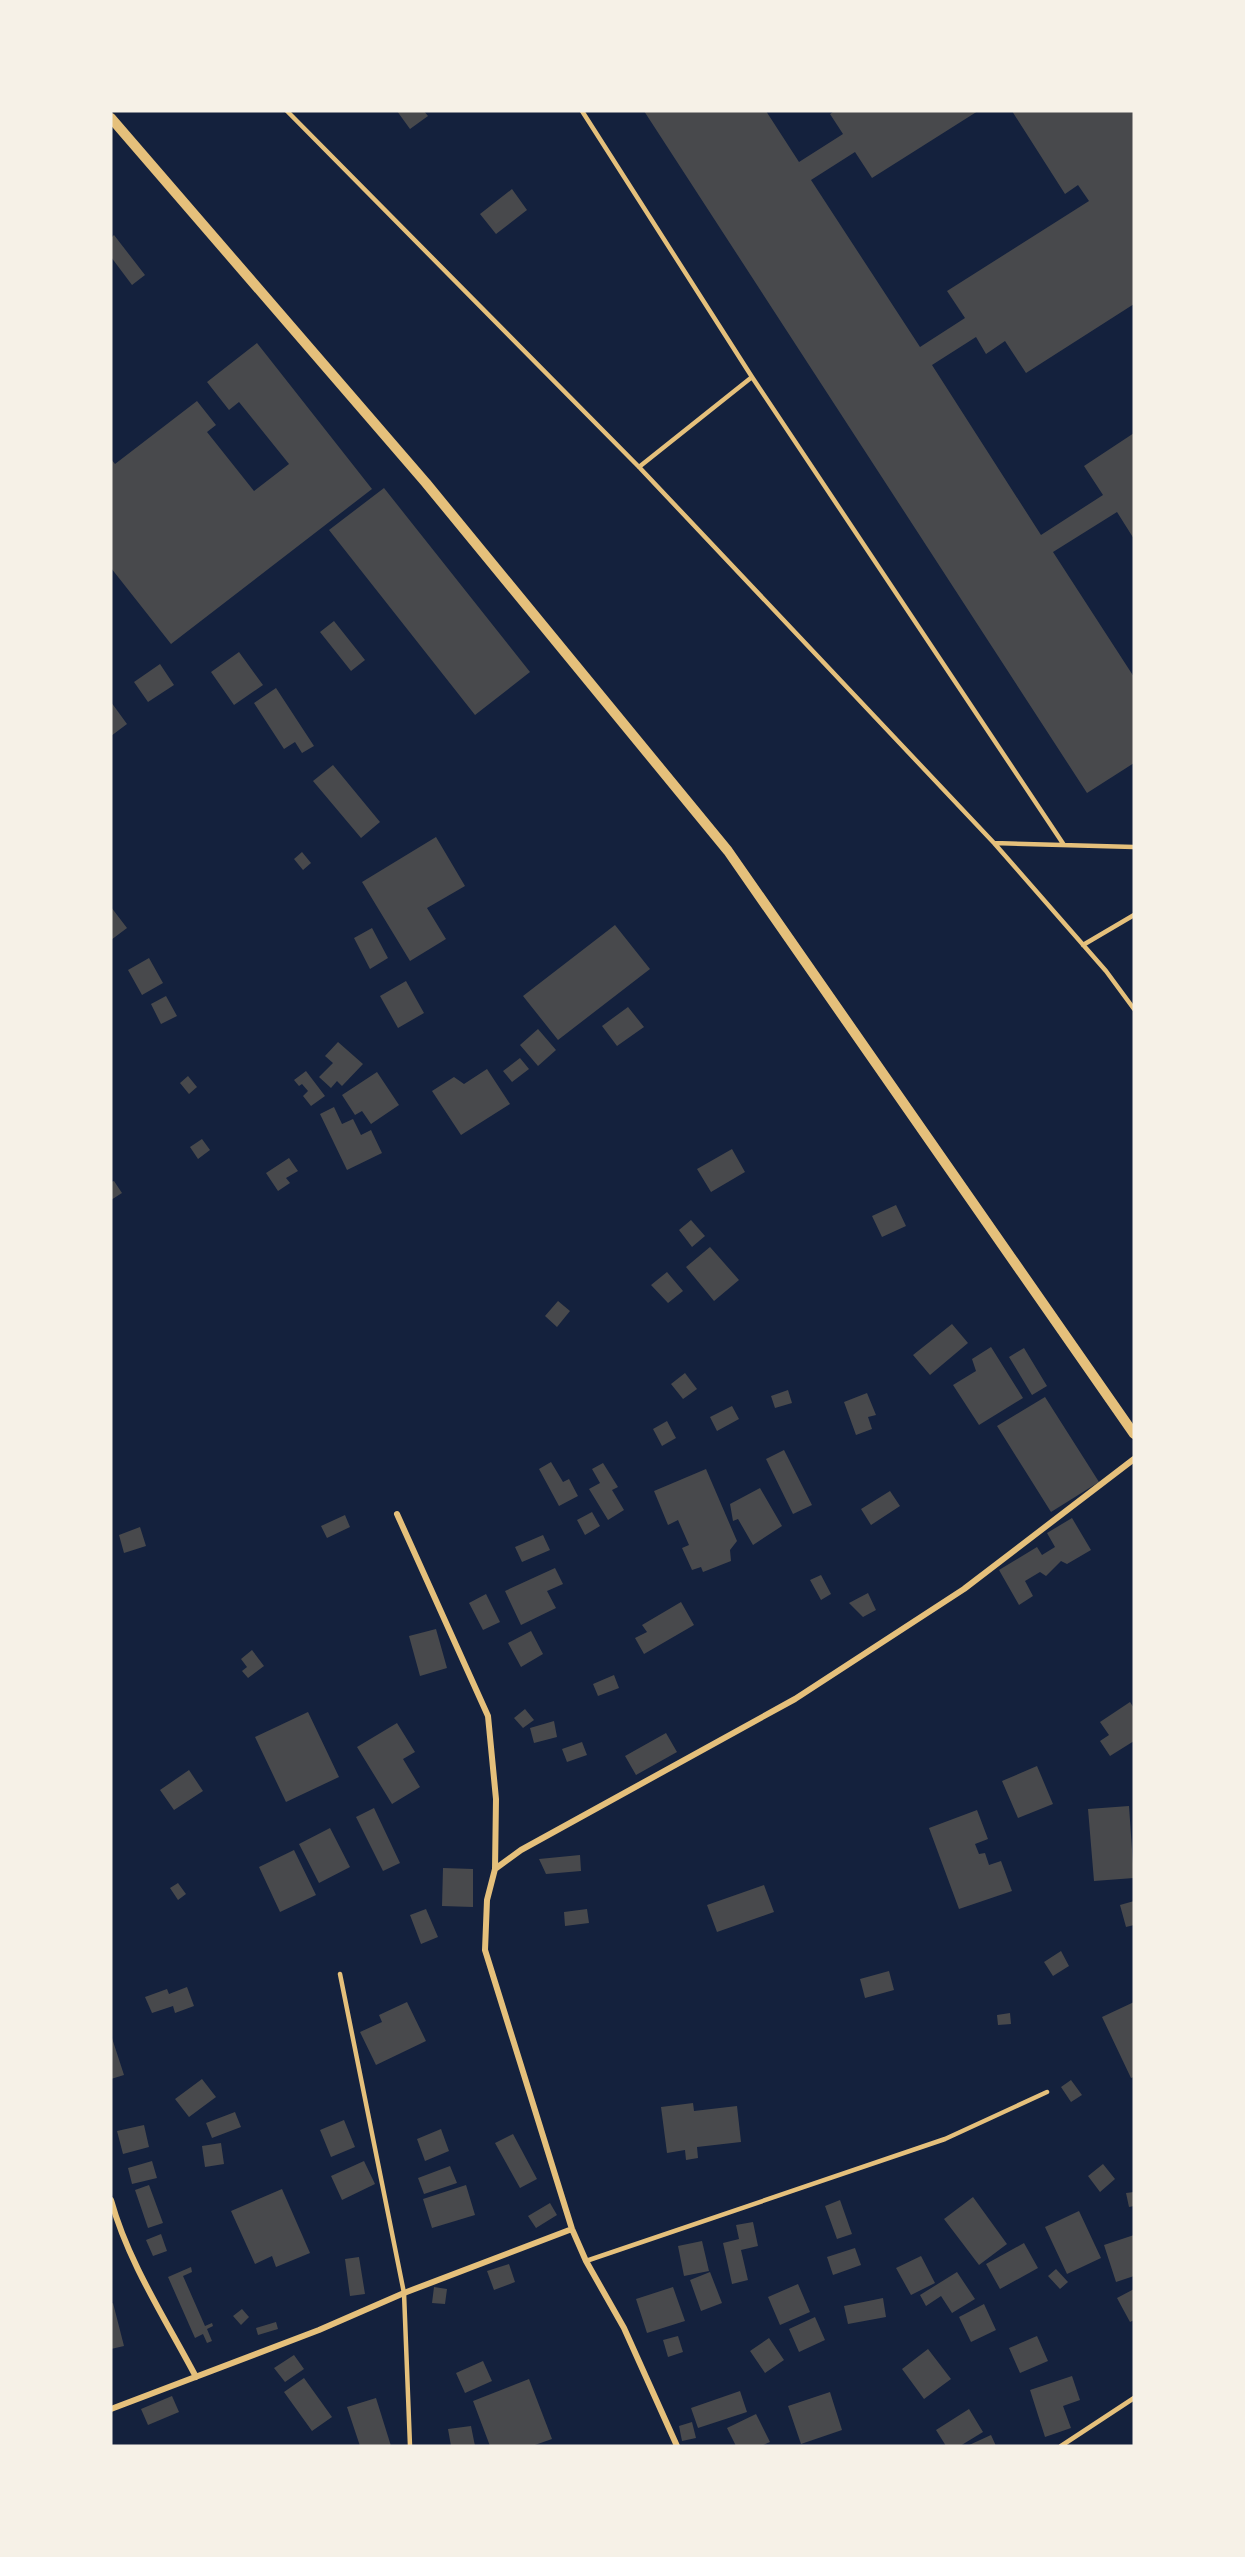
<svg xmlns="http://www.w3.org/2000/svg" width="1245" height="2557" viewBox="0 0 1245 2557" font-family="'PT Sans Narrow',sans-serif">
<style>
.building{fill:#48494c}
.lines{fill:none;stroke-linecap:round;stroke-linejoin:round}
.service{stroke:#e5c07b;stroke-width:4.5}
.minor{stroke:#e5c07b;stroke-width:6}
.tertiary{stroke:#e5c07b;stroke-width:10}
</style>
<rect width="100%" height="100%" fill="#14213d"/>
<path class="building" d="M397,111H424L428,116L410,129Z
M644,111H766L799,162L843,134L830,114L834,111H978L872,178L855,152L811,180L920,347L965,318L947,291L1089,201L1078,185L1065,194L1012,111H1134V304L1026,373L1005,341L986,354L976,337L932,365L1041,535L1103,495L1084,466L1134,433V539L1117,512L1053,552L1134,677V763L1087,793Z
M512,189L527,210L496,234L480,214Z
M114,235L145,275L132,285L111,257V238Z
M257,343L372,489L171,644L111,568V459L115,464L197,401L216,425L207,432L254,491L289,464L239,402L229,410L207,382Z
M384,488L530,672L475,715L329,530Z
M334,621L365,660L351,671L320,632Z
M239,652L263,685L234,705L211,672Z
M160,664L174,685L148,702L134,682Z
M276,688L314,746L302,753L295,742L284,749L254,703Z
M111,702L127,724L111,736Z
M333,765L380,822L361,838L313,781Z
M436,837L465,886L427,908L446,939L410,961L362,882Z
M302,852L311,863L303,870L294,859Z
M111,907L127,928L111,940Z
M615,925L650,969L558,1040L523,996Z
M372,928L388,958L370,969L354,938Z
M149,958L163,983L142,995L128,970Z
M406,981L424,1013L398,1028L380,996Z
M166,996L177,1016L161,1024L151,1004Z
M628,1007L644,1027L617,1046L602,1026Z
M538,1029L556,1050L538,1066L520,1045Z
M338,1042L363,1064L342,1086L337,1081L331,1088L319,1077L333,1063L325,1056Z
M520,1058L529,1069L512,1082L503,1071Z
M487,1069L510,1104L461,1135L432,1091L454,1077L464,1084Z
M306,1071L325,1096L311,1106L303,1096L308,1091L302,1084L299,1086L294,1080Z
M377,1072L399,1105L371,1124L362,1111L355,1115L342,1095Z
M188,1076L197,1087L189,1094L180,1083Z
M334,1107L342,1124L353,1119L361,1135L371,1130L382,1153L347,1170L320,1114Z
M202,1139L210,1150L198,1159L190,1147Z
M732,1149L745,1172L711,1192L697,1169Z
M289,1158L298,1171L286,1178L290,1183L278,1191L266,1173Z
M114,1181L122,1193L111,1200V1182Z
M896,1205L906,1226L882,1237L872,1216Z
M691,1220L705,1236L692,1247L679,1230Z
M710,1247L739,1280L714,1301L686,1267Z
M667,1272L683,1291L668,1303L651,1285Z
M558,1301L570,1311L557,1327L545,1316Z
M952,1324L968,1343L930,1375L913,1355Z
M991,1347L1023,1398L979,1425L953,1385L976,1371L972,1359Z
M1024,1348L1047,1386L1032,1395L1009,1357Z
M685,1373L697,1389L683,1399L671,1384Z
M788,1390L792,1403L775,1408L771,1396Z
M867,1393L876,1415L868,1417L872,1429L856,1435L844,1402Z
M1045,1397L1099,1482L1051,1512L997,1426Z
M732,1406L739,1419L717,1431L710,1417Z
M667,1421L676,1438L662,1446L653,1429Z
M784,1450L812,1505L793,1514L766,1459Z
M551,1462L563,1482L569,1479L578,1496L559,1506L539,1469Z
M603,1463L618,1487L612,1490L624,1510L608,1520L589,1489L600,1483L592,1469Z
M706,1469L737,1541L730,1550L731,1561L703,1572L701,1567L692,1570L682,1548L689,1545L678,1520L668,1525L654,1491Z
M760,1488L782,1526L753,1545L738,1519L733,1521L730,1504Z
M890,1491L900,1506L871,1525L861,1509Z
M592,1512L600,1526L585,1535L577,1520Z
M345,1515L350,1527L327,1538L321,1526Z
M1072,1518L1091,1550L1067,1564L1061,1561L1046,1576L1040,1572L1025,1581L1033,1596L1019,1605L999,1570L1037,1547L1042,1555L1055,1547L1047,1533Z
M140,1527L146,1546L124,1553L119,1535Z
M543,1535L550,1550L522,1562L515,1547Z
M555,1568L563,1584L547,1591L556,1608L521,1625L505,1591Z
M821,1575L831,1594L821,1600L810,1580Z
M868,1593L876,1610L863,1617L849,1603Z
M486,1594L500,1622L483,1630L469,1603Z
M681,1602L694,1625L644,1654L635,1638L647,1632L642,1625Z
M436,1629L447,1668L420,1676L409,1636Z
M531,1631L543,1654L521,1667L508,1643Z
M252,1650L264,1666L248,1678L242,1671L247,1667L241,1659Z
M614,1675L619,1688L598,1696L593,1684Z
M1130,1702L1134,1708V1741L1110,1756L1100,1741L1109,1735L1100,1722Z
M525,1709L534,1720L523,1728L514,1718Z
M308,1712L339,1777L286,1802L255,1737Z
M554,1721L557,1737L534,1743L530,1728Z
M397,1723L415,1752L403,1759L420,1787L392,1804L357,1747Z
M666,1733L677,1752L636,1775L625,1756Z
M582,1742L587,1755L567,1762L562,1749Z
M1037,1766L1053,1804L1018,1818L1002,1781Z
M189,1770L203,1791L174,1810L160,1790Z
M1129,1806L1134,1878L1094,1881L1088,1809Z
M374,1808L400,1863L383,1871L356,1817Z
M977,1810L988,1839L975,1844L979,1854L985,1853L989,1865L1001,1861L1012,1891L959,1909L929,1828Z
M330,1828L350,1867L319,1883L299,1844Z
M294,1850L316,1895L280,1912L259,1867Z
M580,1855L581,1871L546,1874L539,1859Z
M443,1868L473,1869V1907L442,1906Z
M178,1883L186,1894L178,1900L170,1888Z
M764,1885L774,1912L717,1932L707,1905Z
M1134,1901V1925L1126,1927L1120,1905Z
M426,1909L438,1937L421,1944L410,1915Z
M587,1909L589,1923L565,1926L564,1912Z
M1061,1951L1069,1966L1053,1976L1044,1962Z
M889,1971L894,1990L865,1998L860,1979Z
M187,1987L194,2006L175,2013L173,2006L152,2013L145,1997L167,1989L169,1994Z
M407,2002L426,2041L376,2065L360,2032L382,2022L379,2015Z
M1134,2002V2077L1131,2078L1102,2017Z
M1010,2013L1011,2024L998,2025L997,2015Z
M111,2035L124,2075L111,2079Z
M202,2079L216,2097L189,2117L175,2099Z
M1071,2080L1082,2095L1071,2102L1061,2087Z
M693,2103L694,2111L737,2106L741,2142L697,2147L698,2158L686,2160L685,2150L667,2153L661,2107Z
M235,2112L241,2127L212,2138L206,2123Z
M344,2120L355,2147L331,2157L320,2130Z
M144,2125L149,2147L123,2154L117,2131Z
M441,2129L449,2151L425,2161L417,2139Z
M513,2134L537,2179L520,2188L495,2143Z
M221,2143L224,2164L205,2167L202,2146Z
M152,2161L157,2178L132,2184L128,2168Z
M364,2161L375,2184L342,2200L331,2176Z
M1103,2164L1115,2179L1100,2192L1088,2176Z
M450,2166L457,2183L424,2194L418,2178Z
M149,2185L163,2223L148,2228L135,2190Z
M466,2185L475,2215L432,2228L423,2199Z
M282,2189L310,2253L276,2267L272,2256L255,2264L231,2211Z
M1134,2192V2206L1129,2207L1126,2193Z
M973,2197L1007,2244L979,2265L944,2219Z
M840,2200L852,2234L837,2239L825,2206Z
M550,2203L557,2215L536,2228L528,2216Z
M1079,2211L1101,2258L1067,2274L1045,2227Z
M753,2222L758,2246L741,2250L748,2280L732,2284L723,2243L739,2239L736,2225Z
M161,2234L167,2251L153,2256L146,2240Z
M1134,2235V2276L1116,2282L1104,2245Z
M702,2241L709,2271L684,2276L678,2246Z
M1024,2243L1038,2268L1000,2289L986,2264Z
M855,2248L861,2265L833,2275L827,2257Z
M921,2256L935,2283L911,2295L896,2268Z
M359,2257L365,2294L350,2296L345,2259Z
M509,2264L515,2282L494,2290L487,2271Z
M191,2267L192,2272L183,2276L205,2326L212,2323L213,2326L207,2329L212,2341L207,2343L203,2334L195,2338L168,2277Z
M1056,2269L1068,2282L1060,2289L1048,2276Z
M710,2272L722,2303L701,2311L690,2280Z
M957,2272L975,2299L952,2313L941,2296L926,2306L920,2295Z
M798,2284L810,2312L780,2325L768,2297Z
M434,2287L447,2289L445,2304L432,2303Z
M673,2287L685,2321L647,2333L636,2299Z
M1134,2289V2320L1130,2322L1117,2298Z
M883,2298L886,2317L848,2324L844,2306Z
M113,2303L124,2346L111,2349V2304Z
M984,2304L996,2330L971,2342L959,2317Z
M242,2309L249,2317L241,2325L233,2316Z
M815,2317L825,2340L799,2352L789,2329Z
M276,2322L278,2329L258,2335L256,2328Z
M678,2336L683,2352L668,2357L663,2340Z
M1037,2336L1048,2361L1020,2373L1009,2348Z
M769,2338L784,2360L765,2373L750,2351Z
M928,2349L951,2379L924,2399L902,2369Z
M294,2355L304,2369L285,2382L274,2368Z
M483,2361L492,2381L465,2393L456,2373Z
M1072,2376L1080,2400L1063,2406L1071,2428L1045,2437L1030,2390Z
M304,2378L332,2417L312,2431L284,2392Z
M529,2379L552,2439L532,2446H490L473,2401Z
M740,2391L747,2412L698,2428L691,2408Z
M830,2392L842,2430L801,2444L788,2406Z
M172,2396L179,2412L148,2425L141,2409Z
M376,2398L391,2446H360L347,2407Z
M969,2409L983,2432L960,2446H946L936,2430Z
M756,2414L770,2442L761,2446H736L727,2428Z
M692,2422L696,2438L682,2441L679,2426Z
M471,2426L475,2446H451L448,2429Z
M991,2435L996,2446H967Z"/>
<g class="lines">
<path class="service" d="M287,111L639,467L994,843L1106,971L1134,1009
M582,111L752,377L1064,845
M639,467L752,377
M994,843L1134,847
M1083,945L1134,915
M340,1974L404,2293L410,2446
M586,2261L945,2139L1047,2092
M1061,2446L1134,2398"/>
<path class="minor" d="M397,1514L488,1716L496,1799L495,1869
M111,2200C128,2262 166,2320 196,2377
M111,2409L319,2330L404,2293L572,2229
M677,2446L624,2328L586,2261L572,2229L485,1950L487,1900L495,1869L521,1850L795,1699L964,1589L1134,1459"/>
<path class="tertiary" d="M111,118L426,483L728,851L1134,1434"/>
</g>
<rect width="1245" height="2557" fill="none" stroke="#f6f1e7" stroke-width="225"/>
</svg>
